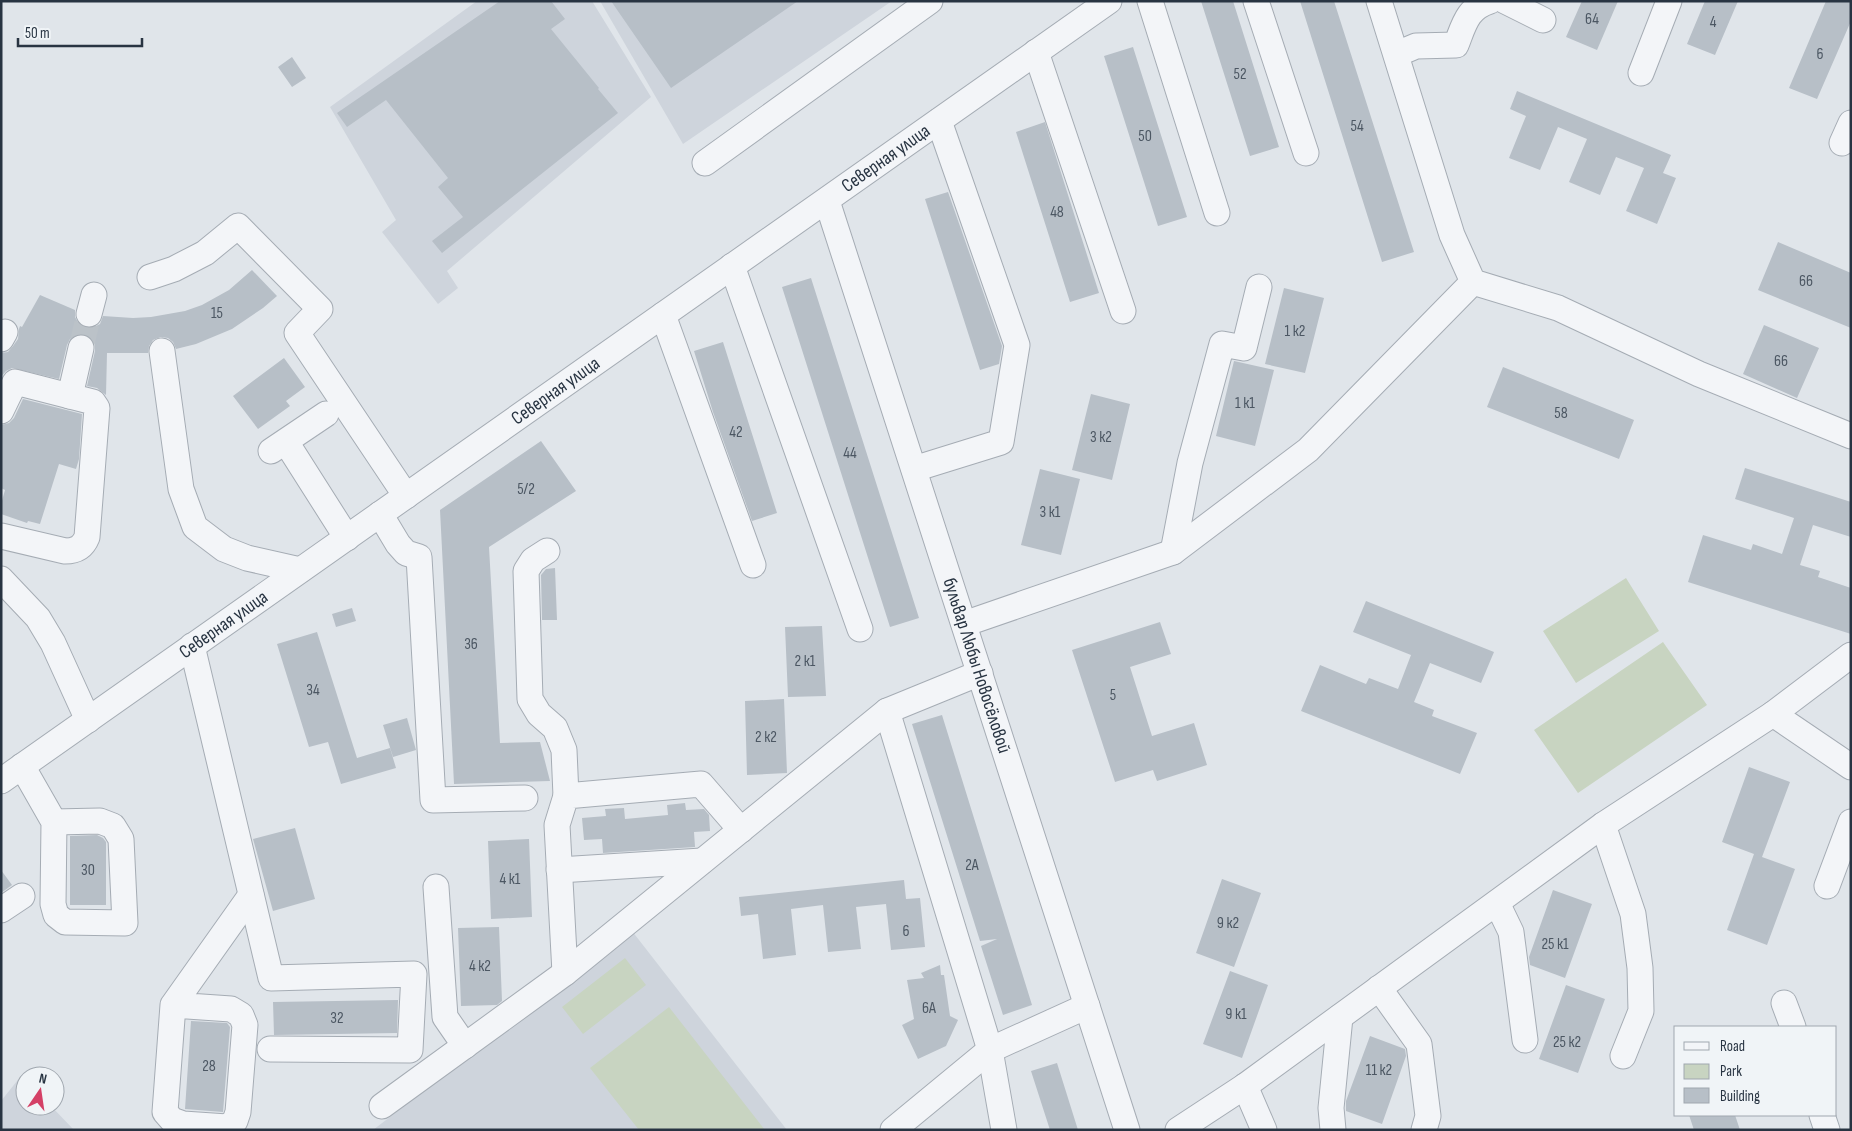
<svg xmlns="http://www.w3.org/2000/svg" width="1852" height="1131" viewBox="0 0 1852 1131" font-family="'Sofia Sans Condensed',sans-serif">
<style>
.built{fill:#ced4dc}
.green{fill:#c8d4c1}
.building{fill:#b7bfc7}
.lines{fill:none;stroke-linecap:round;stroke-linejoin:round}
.minor-tunnel{stroke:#bbc2c8;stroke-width:25;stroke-dasharray:25 12;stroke-linecap:butt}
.minor-casing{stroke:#a5acb4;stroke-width:27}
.minor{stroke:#f3f5f8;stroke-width:25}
.labels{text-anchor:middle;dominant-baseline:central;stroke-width:4.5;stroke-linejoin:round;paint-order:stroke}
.number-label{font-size:16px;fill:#4c5763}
.street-label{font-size:19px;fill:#283442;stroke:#f0f4f7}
</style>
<rect width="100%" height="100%" fill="#e0e5ea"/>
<path class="built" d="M477,1H592L651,97L447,271L458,288L438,304L382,232L396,220L330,107Z
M600,1H892L683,144Z
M632,931L787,1130H373Z
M21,1076L25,1080V1106H51L74,1130H1V1101Z"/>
<path class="green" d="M1626,578L1659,631L1576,683L1543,631Z
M1663,642L1707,705L1578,793L1534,730Z
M625,958L646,985L583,1034L562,1007Z
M669,1007L765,1130H639L590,1068Z"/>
<path class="building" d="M500,1H551L565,19L551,29L599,88L598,89L618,113L442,253L432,241L463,217L438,187L448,178L386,100L347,127L337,113Z
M611,1H798L671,88Z
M1201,1H1233L1279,147L1250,156Z
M1300,1H1334L1414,252L1382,262Z
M1582,1H1618L1597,50L1566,37Z
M1705,1H1738L1715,55L1687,44Z
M1826,1H1851V21L1817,99L1789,88Z
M1133,47L1187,217L1158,226L1104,56Z
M292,57L306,78L292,87L278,67Z
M1517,91L1671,155L1663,173L1676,178L1657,224L1626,211L1644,168L1616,157L1600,195L1569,182L1587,139L1558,127L1540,170L1509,158L1526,116L1510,109Z
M1045,122L1099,293L1070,302L1016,132Z
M948,192L1002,346L999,364L980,370L925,199Z
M1778,242L1851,273V328L1758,290Z
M252,270L277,296L263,308L232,329L196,344L176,349L173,342L168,338L161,337L153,340L149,346L148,353H107L106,395L97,388L87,386L95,351V344L91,338L84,334H76L70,339L67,345L59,379L12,368L6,371L1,377V353L8,352L13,346L18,339L19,329L20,326L22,327L40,295L75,310V317L79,324L85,328H92L100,324L103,316L133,318L151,317L185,311L202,305L229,290Z
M811,278L919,618L890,627L782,287Z
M1284,288L1324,298L1305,373L1265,364Z
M1764,325L1819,348L1797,398L1743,374Z
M723,342L777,513L752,521L713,412L694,351Z
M284,358L305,387L286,401L290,406L258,429L233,396Z
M1234,361L1274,370L1255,446L1216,436Z
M1503,367L1634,420L1619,459L1487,407Z
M1091,394L1130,404L1112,480L1072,470Z
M23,399L82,414L79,459L76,469L59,464L40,524L28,521L27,523L1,514V504L5,490L1,488V425L9,423L14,418Z
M541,441L576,491L489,547L500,743L540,742L550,781L454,784L440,510Z
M1745,468L1851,502V537L1813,525L1800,565L1820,571L1818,577L1851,588V634L1688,582L1703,535L1751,550L1753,544L1782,554L1794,518L1735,499Z
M1040,469L1080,479L1061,555L1021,545Z
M555,568L557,620H542L541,575L546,569Z
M1366,601L1494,652L1481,683L1430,663L1414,702L1434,710L1432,716L1477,733L1460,774L1301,711L1320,665L1366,684L1369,678L1398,689L1411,655L1353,632Z
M352,608L356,621L336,627L332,614Z
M1160,622L1171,654L1130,667L1152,736L1194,723L1207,765L1157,781L1153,770L1115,782L1072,650Z
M822,626L826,696L788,697L785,627Z
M317,632L357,758L390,748L396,768L341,784L328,742L309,747L277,644Z
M784,699L787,773L747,775L745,701Z
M942,715L1032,1005L1003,1015L981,946L997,939L980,941L912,724Z
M407,718L416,750L393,757L383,725Z
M1749,767L1790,782L1762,857L1795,869L1767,945L1727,930L1754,854L1722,842Z
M685,803L686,810L704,809L709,815L710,831L694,832L695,847L603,853L602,839L584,840L582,818L606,816L605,809L624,808L625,819L668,815L667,805Z
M295,828L315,899L273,911L253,839Z
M97,835L103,838L106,842V905H70V836Z
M529,839L532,917L491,919L488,841Z
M1,870L12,885L1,893Z
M1222,879L1261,893L1234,967L1196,953Z
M904,880L906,899L920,898L925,947L891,950L886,904L856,907L861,949L828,952L823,905L791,909L796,955L763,959L758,914L741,916L739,897Z
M1553,890L1592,904L1565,978L1530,965L1529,957Z
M499,927L502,1001L497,1005L461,1006L458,928Z
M940,965L941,975H944L950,1016L958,1020L946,1046L918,1059L902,1025L914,1019L907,980L924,978L921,973Z
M1230,971L1268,985L1242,1058L1203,1044Z
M1566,985L1605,999L1578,1073L1539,1059Z
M398,1000L397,1033L274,1035L273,1002Z
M191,1021L227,1023L230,1027L223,1112L185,1109Z
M1370,1036L1405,1049L1406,1056L1382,1124L1346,1111V1101Z
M1057,1063L1078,1130H1050L1031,1071Z
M1689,1115H1735L1740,1130H1694Z"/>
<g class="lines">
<path class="minor-tunnel" d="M81,348L89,314"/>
<defs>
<g id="minor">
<path d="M1150,1L1217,213"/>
<path d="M1256,1L1306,153"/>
<path d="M1379,1L1452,235L1473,282L1558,308L1699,374L1851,436"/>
<path d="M1505,1L1543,20"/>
<path d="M1036,52L1123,311"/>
<path d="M1397,54L1416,46L1456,45C1464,25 1467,8 1490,1"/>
<path d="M1641,73L1669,1"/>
<path d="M1842,143L1851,123"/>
<path d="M705,163L930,1"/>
<path id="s1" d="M827,201L1127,1130"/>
<path d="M732,266L860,629"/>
<path d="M150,277L174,269L205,253L238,226L320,309L297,333L406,496"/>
<path d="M89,314L94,295"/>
<path d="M663,315L753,565"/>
<path d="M1,339L5,332"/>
<path d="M162,351L181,489L195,527L224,549L247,558L300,570"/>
<path d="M70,396L81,348"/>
<path d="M1,411L15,382L93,402L97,408L87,537C83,547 76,551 65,551L1,536"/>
<path d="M286,442L347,538"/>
<path d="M271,451L326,414"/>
<path d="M914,469L1001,442L1017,345L939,121"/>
<path d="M380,514L398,544L406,553L419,557L433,800L525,798"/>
<path d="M547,551L533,560L526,571L530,699L539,714L555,728L564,750L566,796"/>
<path d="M1173,552L1190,463L1222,344L1244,348L1259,287"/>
<path d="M1,579L38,618L53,643L88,720"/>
<path d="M964,624L1173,552L1308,450L1473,282"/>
<path d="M192,646L271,978L414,974L410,1050L270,1049"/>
<path d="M887,711L990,1050L1004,1130"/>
<path d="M1773,714L1851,767"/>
<path d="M22,766L54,822L53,904L56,915L65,922L125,923L121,839L113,826L100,821L54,822"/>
<path id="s2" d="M1,781L1109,1"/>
<path d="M1603,825L1633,914L1640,968L1641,1011L1623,1056"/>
<path d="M559,870L702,861"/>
<path d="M1827,886L1851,822"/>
<path d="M436,887L445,1017L465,1046"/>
<path d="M1497,903L1511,932L1525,1040"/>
<path d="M1,910L22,896"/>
<path d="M565,973L557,825L566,796L701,784L741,830"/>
<path d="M1379,988L1419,1044L1428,1116L1424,1130"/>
<path d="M1784,1003L1793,1027"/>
<path d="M173,1005L231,1009L241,1015L245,1025L238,1112L235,1121L227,1127L183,1124L172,1120L165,1112L173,1005L251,895"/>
<path d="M1245,1086L1264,1130"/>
<path d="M382,1106L565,973L887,711L980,673"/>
<path d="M1822,1115L1827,1130"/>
<path d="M893,1130L990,1050L1087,1006"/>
<path d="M1178,1130L1245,1086L1603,825L1773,714L1851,655"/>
<path d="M1333,1130L1331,1108L1340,1017"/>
</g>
</defs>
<use href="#minor" class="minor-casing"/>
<use href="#minor" class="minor"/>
</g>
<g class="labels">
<g class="number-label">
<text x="1592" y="19">64</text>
<text x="1713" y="22">4</text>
<text x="1820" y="54">6</text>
<text x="1240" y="74">52</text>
<text x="1357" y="126">54</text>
<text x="1145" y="136">50</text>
<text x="1057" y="212">48</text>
<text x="1806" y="281">66</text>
<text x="217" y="313">15</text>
<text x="1295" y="331">1 к2</text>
<text x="1781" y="361">66</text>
<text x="1245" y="403">1 к1</text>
<text x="1561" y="413">58</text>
<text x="736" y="432">42</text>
<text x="1101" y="437">3 к2</text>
<text x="850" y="453">44</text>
<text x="526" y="489">5/2</text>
<text x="1050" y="512">3 к1</text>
<text x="471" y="644">36</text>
<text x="805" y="661">2 к1</text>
<text x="313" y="690">34</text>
<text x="1113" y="695">5</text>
<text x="766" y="737">2 к2</text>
<text x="972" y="865">2А</text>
<text x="88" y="870">30</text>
<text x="510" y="879">4 к1</text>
<text x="1228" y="923">9 к2</text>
<text x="906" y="931">6</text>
<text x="1555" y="944">25 к1</text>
<text x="480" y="966">4 к2</text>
<text x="929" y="1008">6А</text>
<text x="1236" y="1014">9 к1</text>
<text x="337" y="1018">32</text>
<text x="1567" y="1042">25 к2</text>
<text x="209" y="1066">28</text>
<text x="1379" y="1070">11 к2</text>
</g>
<g class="street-label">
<text stroke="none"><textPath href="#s2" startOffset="1082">Северная улица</textPath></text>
<text stroke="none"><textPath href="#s2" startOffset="678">Северная улица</textPath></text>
<text stroke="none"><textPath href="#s2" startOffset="272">Северная улица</textPath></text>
<text stroke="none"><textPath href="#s1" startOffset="488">бульвар Любы Новосёловой</textPath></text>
</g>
</g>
<rect width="1852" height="1131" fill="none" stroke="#283442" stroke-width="5"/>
<rect x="1674" y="1026" width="162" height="90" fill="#f0f4f7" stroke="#a0a7af"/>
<rect x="1684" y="1042" width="25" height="8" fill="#f3f5f8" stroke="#a0a7af"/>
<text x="1720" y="1051" font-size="15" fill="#283442">Road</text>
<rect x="1684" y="1064" width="25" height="15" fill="#c8d4c1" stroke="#a0a7af"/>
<text x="1720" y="1076" font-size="15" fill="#283442">Park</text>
<rect x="1684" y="1088" width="25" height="15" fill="#b7bfc7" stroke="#a0a7af"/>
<text x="1720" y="1101" font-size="15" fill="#283442">Building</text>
<g transform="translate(40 1091) rotate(13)"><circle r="24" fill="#f0f4f7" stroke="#a0a7af"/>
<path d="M0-4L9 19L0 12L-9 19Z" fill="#d44066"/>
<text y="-8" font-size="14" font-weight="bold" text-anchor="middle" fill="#283442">N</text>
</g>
<path d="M18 38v8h124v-8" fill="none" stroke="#283442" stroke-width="2.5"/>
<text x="25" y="38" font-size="15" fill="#283442" stroke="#f0f4f7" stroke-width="4" paint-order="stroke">50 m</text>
</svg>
